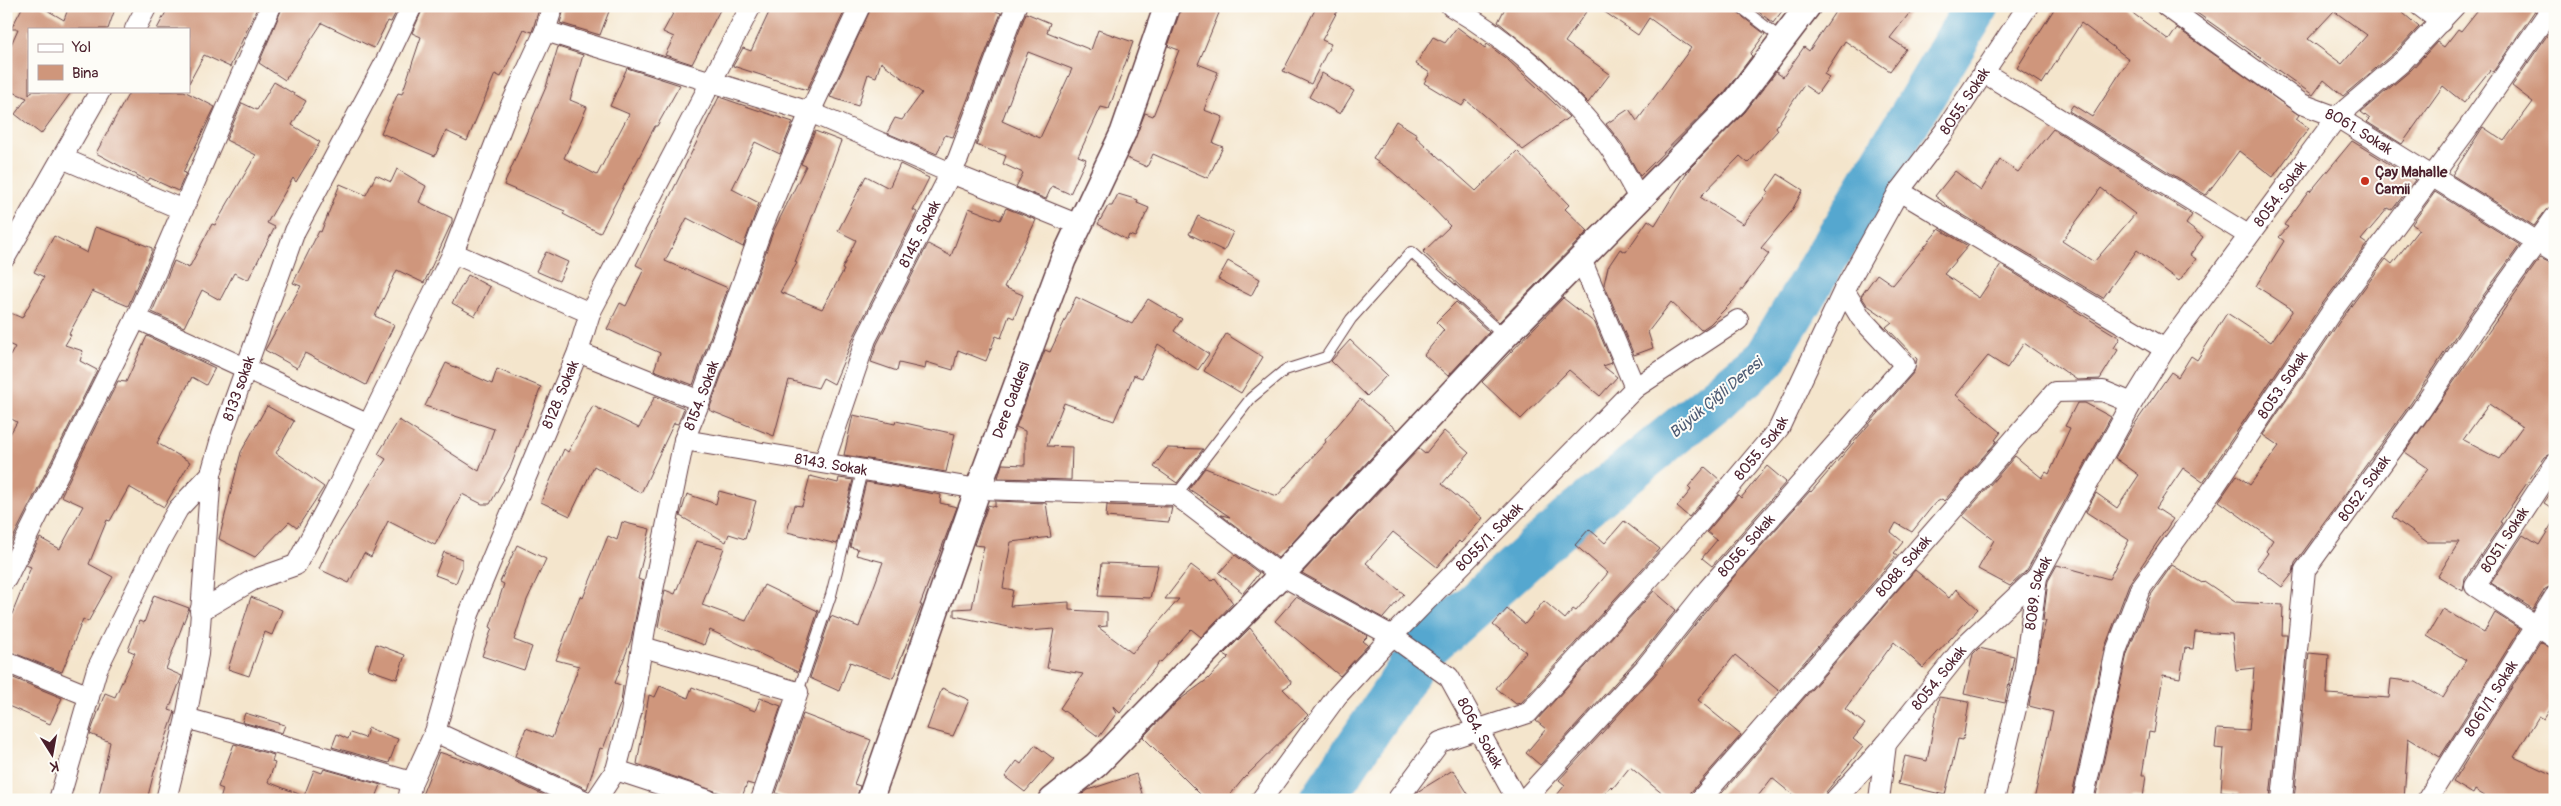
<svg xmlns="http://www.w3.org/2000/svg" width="2561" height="806" viewBox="0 0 2561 806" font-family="Pangolin,sans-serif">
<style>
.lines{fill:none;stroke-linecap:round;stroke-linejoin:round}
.river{stroke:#54a7cf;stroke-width:45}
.building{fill:#cf967b;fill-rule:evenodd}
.service-casing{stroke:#643d43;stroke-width:12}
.minor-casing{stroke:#643d43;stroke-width:22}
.tertiary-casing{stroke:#643d43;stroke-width:28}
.service{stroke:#fff;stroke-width:10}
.minor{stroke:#fff;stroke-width:20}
.tertiary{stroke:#fff;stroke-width:25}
.poi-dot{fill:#c8321e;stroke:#fdfcf7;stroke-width:2}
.labels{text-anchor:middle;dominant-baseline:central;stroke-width:4;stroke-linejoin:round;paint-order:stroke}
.street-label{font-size:15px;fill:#4a1f2b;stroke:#fdfcf7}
.poi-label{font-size:15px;font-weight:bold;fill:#4a1f2b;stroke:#fdfcf7;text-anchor:start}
.water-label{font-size:16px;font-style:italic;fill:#4e5c75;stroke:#fdfcf7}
</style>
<rect width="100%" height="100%" fill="#fdfcf7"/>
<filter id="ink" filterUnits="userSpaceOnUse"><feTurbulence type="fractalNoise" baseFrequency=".02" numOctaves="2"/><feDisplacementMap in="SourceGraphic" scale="10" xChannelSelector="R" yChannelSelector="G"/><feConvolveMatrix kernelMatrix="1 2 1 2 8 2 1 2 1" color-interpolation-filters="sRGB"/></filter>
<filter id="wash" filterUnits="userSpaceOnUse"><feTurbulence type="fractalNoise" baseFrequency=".0096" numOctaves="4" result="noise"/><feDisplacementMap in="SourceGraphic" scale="20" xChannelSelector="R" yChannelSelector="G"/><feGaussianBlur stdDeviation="1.12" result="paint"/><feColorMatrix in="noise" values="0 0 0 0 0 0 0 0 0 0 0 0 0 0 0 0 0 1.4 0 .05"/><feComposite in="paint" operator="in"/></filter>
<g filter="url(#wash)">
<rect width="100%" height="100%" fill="#f4e5cc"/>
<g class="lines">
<path class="river" d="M1425,649L1572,517L1765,359L1977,6
M1322,800L1409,670"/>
</g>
<g id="blocks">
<path class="building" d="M23,6H40L64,20L69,6H116L108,29H29V95L32,91H72L41,134L15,114L27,98L6,89V56L18,29H11Z
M169,6H258L230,67L204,55L189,83V29H157Z
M283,6H399L391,22L388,21L374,48L322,23L285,80L259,63Z
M424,6H540L532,32L524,29L501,77L495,74L467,141L446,131L435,156L381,133L398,93L402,94L421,37L412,33Z
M565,6H611L600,35L560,23Z
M677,6H722L692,64L665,55L674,37L663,32Z
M772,6H847L807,90L733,66L743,48L751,51Z
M872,6H983L1001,13L953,137L945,135L937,154L887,133L895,118L902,120L922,93L881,62L876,77L868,74L858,106L830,97Z
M1182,6H1220L1217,12L1219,13L1198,64L1218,72L1204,110L1223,117L1213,143L1223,147L1208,178L1153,154L1147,167L1127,158L1145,113L1153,116L1179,50L1168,46Z
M1317,6H1340L1322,40L1331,44L1311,84L1283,71Z
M1506,6H1590L1565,42L1610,74L1588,103L1543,59L1498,22Z
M1596,6H1732L1735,11L1765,34L1750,54L1752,56L1724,93L1640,176L1622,144L1606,124L1629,109L1637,121L1691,48L1649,18L1638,35Z
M1751,6H1786L1773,23Z
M1839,6H1915L1890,38L1906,49L1890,71L1845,41L1824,74L1829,77L1817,94L1804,85L1776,127L1778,130L1748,163L1740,156L1700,197L1743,224L1769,192L1767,190L1778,174L1803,190L1791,212L1761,248L1769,254L1734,300L1710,324L1701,330L1671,302L1648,332L1653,348L1634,355L1604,284L1608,267L1620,249L1626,252L1648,220L1655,225L1690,168L1745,112L1776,72L1783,77L1804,47L1809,51Z
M2056,6H2123L2169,40L2177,28L2299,115L2296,119L2309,128L2273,177L2239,151L2206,195L2069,111L2073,105L2092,117L2129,59L2081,23L2042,84L2017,68Z
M2191,6H2395L2419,27L2395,52L2343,96L2324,80L2313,95L2190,8ZM2334,11L2367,35L2342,64L2308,39Z
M2481,6H2538L2493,72L2490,70L2464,103L2443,86L2402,144L2367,122L2370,119L2361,112L2411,70L2437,42L2444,47L2458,29L2461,31Z
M1026,13L1050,23L1047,32L1091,50L1098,30L1133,42L1109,109L1101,107L1078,156L1086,159L1070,194L1052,186L1046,199L1016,187L1023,173L1003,164L1006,156L976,145ZM1028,52L1072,69L1040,138L1002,121Z
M2555,24V205L2546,210L2534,226L2452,175L2483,127L2504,141L2533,102L2512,86Z
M1457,27L1485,48L1487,44L1508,60L1569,117L1523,150L1466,100L1462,106L1424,83L1430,73L1416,64L1433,37L1445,43Z
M558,47L583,55L570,100L587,107L564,158L597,175L629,114L610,106L627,68L680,85L657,126H655L600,233L563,214L565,211L504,185L546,87Z
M1322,73L1354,91L1340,114L1309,97Z
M274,82L306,101L292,125L320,142L296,182L293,178L267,223L275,227L248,280L234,273L220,300L202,290L184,327L152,312L174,261L189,268L212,224L215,225L256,155L226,140L242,103L257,110Z
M130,91H184L215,107L183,172L186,173L178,191L150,178L148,181L96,153Z
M719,97L793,122L780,154L755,142L732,189L759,203L743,247L687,218L665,261L728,288L693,385L654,370L660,353L607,329L620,303L626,306L644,269L636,265Z
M1396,121L1417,134L1416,137L1476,191L1517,151L1569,205L1565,209L1588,231L1499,322L1423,252L1450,226L1429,204L1389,169L1373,159Z
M2053,129L2192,215L2186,224L2203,237L2190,255L2196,259L2179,281L2137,250L2103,298L1948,206L1935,196L1955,171L1981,191L2000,160L2018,172ZM2101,188L2135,214L2094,262L2062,241Z
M815,131L841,141L795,262L797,263L780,292L822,309L844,270L842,269L856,240L838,231L866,176L889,188L900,164L929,178L913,210L917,212L909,228L855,334L834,384L823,378L818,388L789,380L774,436L709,410L773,232L806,166L801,164Z
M2352,141L2415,180L2392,210L2388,208L2361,240L2367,244L2320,307L2203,482L2183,468L2156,508L2173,519L2129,584L2105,647L2071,800H2034L2053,712L2029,706L2041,638L2046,621H2043L2048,581L2057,565L2109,579L2129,540L2086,512L2096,493L2117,508L2139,475L2115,458L2132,428L2171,372L2178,377L2191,356L2197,360L2227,313L2271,342L2293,310L2256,286L2284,241L2279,237L2288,227L2284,225L2309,191L2310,192Z
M397,169L426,186L419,202L452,218V222L424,283L397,270L375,316L394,325L366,385L305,353L297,368L265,350L301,286L293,283L319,231L321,232L340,184L366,195L376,175L391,182Z
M2435,192L2520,245L2472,311L2411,403L2295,563L2293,573L2282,587L2257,568L2268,553L2266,551L2273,540L2219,501L2237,475L2250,485L2279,446L2263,435L2340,321L2386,259L2392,264L2419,229L2412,224Z
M1118,194L1138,200L1137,203L1149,208L1135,237L1129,235L1127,240L1098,224L1108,206H1112Z
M969,208L1000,220L1006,208L1036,220L1004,287L1023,295L1014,318L1009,316L1001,338L996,336L986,361L958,350L953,370L926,362L925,369L899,363L897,371L871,362L877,344L928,244L951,256Z
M1198,216L1233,232L1224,251L1189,234Z
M95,227L127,238L152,248V251L128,306L92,291L69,334L71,335L65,345L83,351L80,361L97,370L6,552V441L17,422L6,416V363L15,347L6,343V311L22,318L44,277L34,272L54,236L87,253Z
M1939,229L1968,246L1944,274L1979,298L2001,265L2120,338L2114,348L2118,350L2100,379L2077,380L2024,343L2007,368L1988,356L1956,395L2001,432L1995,440L1997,441L1944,501L1942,499L1935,503L1912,532L1896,523L1891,532L1903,542L1894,553L1897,555L1779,691L1735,655L1698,700L1741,735L1691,792L1688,800H1670L1630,767L1613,788L1611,786L1600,800H1553L1565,785L1559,780L1654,676L1730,581L1810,491L1811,492L1914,372L1917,359L1886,327L1892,322L1867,305L1861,296L1877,274L1893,285Z
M546,252L568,262L559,281L536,271Z
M2540,258L2555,265V452L2545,457L2500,522L2502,523L2465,579L2463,591L2438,576L2459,542H2427L2392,517L2428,468L2405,452ZM2489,404L2522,427L2499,459L2463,440Z
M1228,261L1260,279L1251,296L1218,279Z
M468,275L490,287L475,316L452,303Z
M1076,297L1132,324L1148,299L1182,319L1174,331L1209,354L1198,370L1158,344L1142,378L1134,375L1114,421L1064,403L1047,446L1072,447L1071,480L998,478L1002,464L1025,465V431L1016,427L1045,350L1050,352Z
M1563,298L1595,323L1612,363L1603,366L1617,377L1600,396L1569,370L1521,419L1482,382Z
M1456,302L1489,332L1448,376L1424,355L1444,330L1436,322Z
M1226,334L1263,357L1241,393L1204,371Z
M147,336L215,368L206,385L192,377L157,443L190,462L164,507L129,487L110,521L107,520L89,564L113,577L88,622L83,619L62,672L6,650V629L31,567L26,565L40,538L60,549L83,506L61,496L118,381L126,382Z
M1350,340L1387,375L1367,396L1331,361Z
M446,363L492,384L497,369L541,387L511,466L490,504H482L462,494L435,545L388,521L371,557L364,553L349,583L319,569L327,552L386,459L378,454L399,420L479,471L494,429L425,406Z
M655,396L684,408L678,424L674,423L641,493L594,466L570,516L541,502L564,449L568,452L593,406L639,428Z
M1360,399L1397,430L1278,558L1221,515L1230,517L1189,489L1205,468L1277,496L1326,442L1325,440Z
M2077,403H2085L2111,417L2027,570L2010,586L1978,569L1994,540L1963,516L2015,456L2042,478L2046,472L2049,474L2070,428L2065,426Z
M267,406L294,421L276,453L324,487L297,528L289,522L255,557L219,539L241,452Z
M853,415L895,424L896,421L955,434L946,472L844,455Z
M1444,431L1469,453L1442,484L1483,518L1461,543L1459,541L1437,567L1393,532L1366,563L1404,594L1383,618L1302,573L1419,449L1425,454Z
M1167,448L1203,449L1177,483L1154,467Z
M1767,466L1786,482L1712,566L1702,558L1717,540L1707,532L1738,495L1741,498Z
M1705,467L1720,480L1689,517L1677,507L1691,490L1688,487Z
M810,476L838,483L839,478L853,480L837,544L787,532L794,505L802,506Z
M866,482L941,495L940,503L957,507L920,605H922L893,678L850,662L839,691L810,678L831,616L859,627L883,562L856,555L858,549L850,547Z
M2555,486V510L2544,503Z
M719,491L756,501L745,539L729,534L726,542L680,516L687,494L716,504Z
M995,501L1046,503L1051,537L1011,542L1003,588L1013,590L1010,606L1069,602V610L1107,612V626L1098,627L1132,653L1179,599H1165L1191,565L1212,581L1215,578L1233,603L1201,637L1191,629L1161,662L1160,661L1120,713L1113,706L1116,714L1099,737L1060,708L1083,674L1047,668L1054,629L1029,631L954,616V609L972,608L984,546L974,545L988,505L995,507Z
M1107,505L1172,507L1169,522L1106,517Z
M2555,519V584L2545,589L2533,609L2491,583L2523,535L2539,545Z
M1624,521L1660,549L1521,703L1516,704L1496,688L1526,652L1493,625L1507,609L1525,624L1544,601L1565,619L1573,609L1576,611L1608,573L1575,545L1589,529L1605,543Z
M622,522L650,529L638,579L643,581L631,640L615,683L623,686L621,702L603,749L600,748L587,789L515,756L526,728L552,738L579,666L556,660L580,596L583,598L608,536L617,540Z
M696,541L724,548L702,605L746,621L764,585L818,611L798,672L710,630L704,645L658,627L665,590L675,594Z
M517,545L546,559L527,600L514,640L532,647L524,670L482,656L492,628L490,627L504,584L500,582Z
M444,552L462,559V568L456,583L435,575Z
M1235,555L1259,573L1243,593L1219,573Z
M1102,563L1158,565L1150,598L1098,596Z
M2172,565L2202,583L2204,581L2235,602L2283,605L2282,635H2287L2270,798L2239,796V793L2221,791L2224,749L2215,748L2217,729L2249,731L2254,668L2236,670L2232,634L2195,632L2193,649L2185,648L2180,678L2163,675L2154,733L2149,732L2142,775H2146L2143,798L2132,796L2131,800H2095L2127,654L2151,595Z
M1915,570L1949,598L1956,589L1978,609L1923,668L1894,642L1845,709L1865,724L1853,739L1863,747L1826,792L1823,800H1799L1772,778L1755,800H1716Z
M1654,591L1676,610L1636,660L1540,765L1526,753L1546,729L1536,721Z
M154,595L189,608L166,669L182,676L169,710L175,712L154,772L147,800H98L110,742L90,734L105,693L115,697L135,653L128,650L139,621L144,623Z
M251,597L282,610L272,635L265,632L249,676L228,669Z
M1296,597L1368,636L1363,641L1368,645L1340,676L1275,621Z
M2443,609L2484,633L2495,613L2520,629L2440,757L2408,738L2404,800H2294L2309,653L2329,655L2327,694L2389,698L2391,679L2416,682L2443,698L2466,660L2427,636Z
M1250,628L1292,683L1283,689L1308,715L1244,778L1226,800H1206L1143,737L1178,701L1208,679L1229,657L1224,654Z
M2540,642L2555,650V702L2544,719L2539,716L2514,757L2555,776V800H2491L2475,790L2473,794L2453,782Z
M376,644L405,655L397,679L368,669Z
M1979,648L2014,656L2005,703L1964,694L1973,654Z
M6,675L62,698L50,724L6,705Z
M660,686L688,698L692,687L755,711L760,698L781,706L754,785L747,783L741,800L637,764L649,695L655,697Z
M942,688L969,700L953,736L927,729Z
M1939,697L1969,702L1963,740L1958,739L1945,795L1898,784L1905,756L1927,761Z
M245,713L285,725L282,733L242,722Z
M803,714L871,740L854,784L860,786L856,800H793L776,793Z
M368,728L398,739L389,763L332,747L337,734L348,739L350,733L365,738Z
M234,744L274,755L272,762L275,763L268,782L304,796L314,770L322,773L324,769L381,785L375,800H220L223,789L218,787Z
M1035,745L1054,759L1025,792L1005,777L1017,761L1021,764Z
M439,752L481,766L554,800H420Z
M1453,770L1472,800H1412L1417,792Z
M1136,774L1144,800H1075L1088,790Z"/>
</g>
</g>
<g filter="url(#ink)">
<use href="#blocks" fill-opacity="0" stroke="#643d43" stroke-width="1"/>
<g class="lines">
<defs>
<path id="service" d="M1739,6L1782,39
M1176,495L1251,398L1285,370L1326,357L1351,319L1411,252L1504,336
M798,692L831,595L862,471"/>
<g id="minor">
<path d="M1451,6C1511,41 1564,89 1607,144C1620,161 1629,181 1640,200"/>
<path id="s1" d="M2166,6L2302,104L2337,117L2555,253"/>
<path d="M2420,6L2441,22"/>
<path d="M135,29L147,6"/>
<path d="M545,31L810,112L951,173L1079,225"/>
<path d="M1983,72L2248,235"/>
<path d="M62,158L183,210"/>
<path d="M1899,191L2165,349"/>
<path d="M453,253L590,313"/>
<path d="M6,256L100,91"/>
<path d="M136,318L367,424"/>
<path d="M578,352L700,401"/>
<path d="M1635,388L1738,320"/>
<path id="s2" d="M684,440L978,489L1176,495L1281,575L1392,636L1449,677L1517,800"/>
<path id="s3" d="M824,463L866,339L958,159L1016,6"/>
<path d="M2555,464L2475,586L2555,638"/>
<path d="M6,579L136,318L271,6"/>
<path d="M200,611L253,580L296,565L334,494L453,253L505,118L545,31L553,6"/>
<path d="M643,647L798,692L761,800"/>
<path d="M6,662L89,696"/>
<path d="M186,718L412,782"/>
<path d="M435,732L583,800"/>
<path d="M616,770L708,800"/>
<path d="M59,800L97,669L159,543L178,509L211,474"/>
<path id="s4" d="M166,800L186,718L198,654L211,474L222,435L295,231L384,65L412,6"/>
<path id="s5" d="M408,800L412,782L435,732L469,614L578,352L590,313L751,6"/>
<path id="s6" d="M596,800L616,770L631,713L645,629L684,440L700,401L762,228L810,112L860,6"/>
<path id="s7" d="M1261,800L1337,696L1392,636L1635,388L1581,259"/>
<path id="s8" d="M1397,800L1440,742L1528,713L1696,527L1779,428L1844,290L1899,191L1944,132L2028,6"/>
<path id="s9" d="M1524,800L1645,668L1708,589L1905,365L1861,318L1844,290"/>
<path id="s10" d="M1700,800L2055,392L2103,391L2132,403"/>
<path d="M1835,800L1886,744"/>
<path id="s11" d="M1879,800L1886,744L1966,644L2037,577"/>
<path id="s12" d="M1994,800L2024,675L2037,577L2132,403L2165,349L2337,117L2403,61L2455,6"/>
<path id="s13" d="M2083,800L2116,651L2140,589L2215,486L2330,314L2468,128L2553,6"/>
<path id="s14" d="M2282,800L2305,570L2421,410L2482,318L2555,217"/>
<path id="s15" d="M2427,800L2555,596"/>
</g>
<g id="tertiary">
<path id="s16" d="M870,800L978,489L1063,260L1123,133L1167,6"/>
<path d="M1052,800L1096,765L1281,575L1505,336L1735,102L1808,6"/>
</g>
</defs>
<use href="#service" class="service-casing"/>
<use href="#minor" class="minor-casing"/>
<use href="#tertiary" class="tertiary-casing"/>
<use href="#service" class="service"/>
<use href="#minor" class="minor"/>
<use href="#tertiary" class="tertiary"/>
</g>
</g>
<circle class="poi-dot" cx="2365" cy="181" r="5"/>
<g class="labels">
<g class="street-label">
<text stroke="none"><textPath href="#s8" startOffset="922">8055. Sokak</textPath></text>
<text stroke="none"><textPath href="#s1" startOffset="231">8061. Sokak</textPath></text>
<text stroke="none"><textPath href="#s12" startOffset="682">8054. Sokak</textPath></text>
<text stroke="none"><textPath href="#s3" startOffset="249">8145. Sokak</textPath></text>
<text stroke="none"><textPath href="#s13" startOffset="468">8053. Sokak</textPath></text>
<text stroke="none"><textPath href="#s4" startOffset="420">8133 sokak</textPath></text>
<text stroke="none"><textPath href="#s5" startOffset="434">8128. Sokak</textPath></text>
<text stroke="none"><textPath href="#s6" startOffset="421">8154. Sokak</textPath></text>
<text stroke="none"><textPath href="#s16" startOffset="424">Dere Caddesi</textPath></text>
<text stroke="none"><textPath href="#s8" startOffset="518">8055. Sokak</textPath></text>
<text stroke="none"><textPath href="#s2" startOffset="149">8143. Sokak</textPath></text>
<text stroke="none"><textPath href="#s14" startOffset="332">8052. Sokak</textPath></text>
<text stroke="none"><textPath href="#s7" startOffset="349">8055/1. Sokak</textPath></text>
<text transform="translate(2505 540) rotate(-57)">8051. Sokak</text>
<text stroke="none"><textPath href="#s9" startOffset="338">8056. Sokak</textPath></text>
<text stroke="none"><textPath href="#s10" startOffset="310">8088. Sokak</textPath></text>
<text stroke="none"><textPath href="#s12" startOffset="212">8089. Sokak</textPath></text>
<text stroke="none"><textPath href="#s11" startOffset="141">8054. Sokak</textPath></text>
<text stroke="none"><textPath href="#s15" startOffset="120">8061/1. Sokak</textPath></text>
<text stroke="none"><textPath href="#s2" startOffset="889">8064. Sokak</textPath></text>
</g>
<g class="poi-label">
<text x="2375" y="172">Çay Mahalle<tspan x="2375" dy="17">Camii</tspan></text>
</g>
<g class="water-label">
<text transform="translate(1716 398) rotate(-40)">Büyük Çiğli Deresi</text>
</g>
</g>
<rect width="2561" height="806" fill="none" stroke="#fdfcf7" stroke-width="25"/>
<rect x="28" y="28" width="162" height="65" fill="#fdfcf7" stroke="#b5a4a5"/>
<rect x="38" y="44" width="25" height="8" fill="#ffffff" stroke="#b5a4a5"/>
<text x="72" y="52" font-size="15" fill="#4a1f2b">Yol</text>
<rect x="38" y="65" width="25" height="15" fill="#cf967b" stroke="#b5a4a5"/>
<text x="72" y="78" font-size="15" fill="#4a1f2b">Bina</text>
<g transform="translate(52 754) rotate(169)" stroke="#fdfcf7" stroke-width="4" paint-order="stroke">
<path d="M0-4L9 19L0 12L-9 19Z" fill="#4a1f2b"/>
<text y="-8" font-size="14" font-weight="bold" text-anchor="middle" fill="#4a1f2b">K</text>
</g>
</svg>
